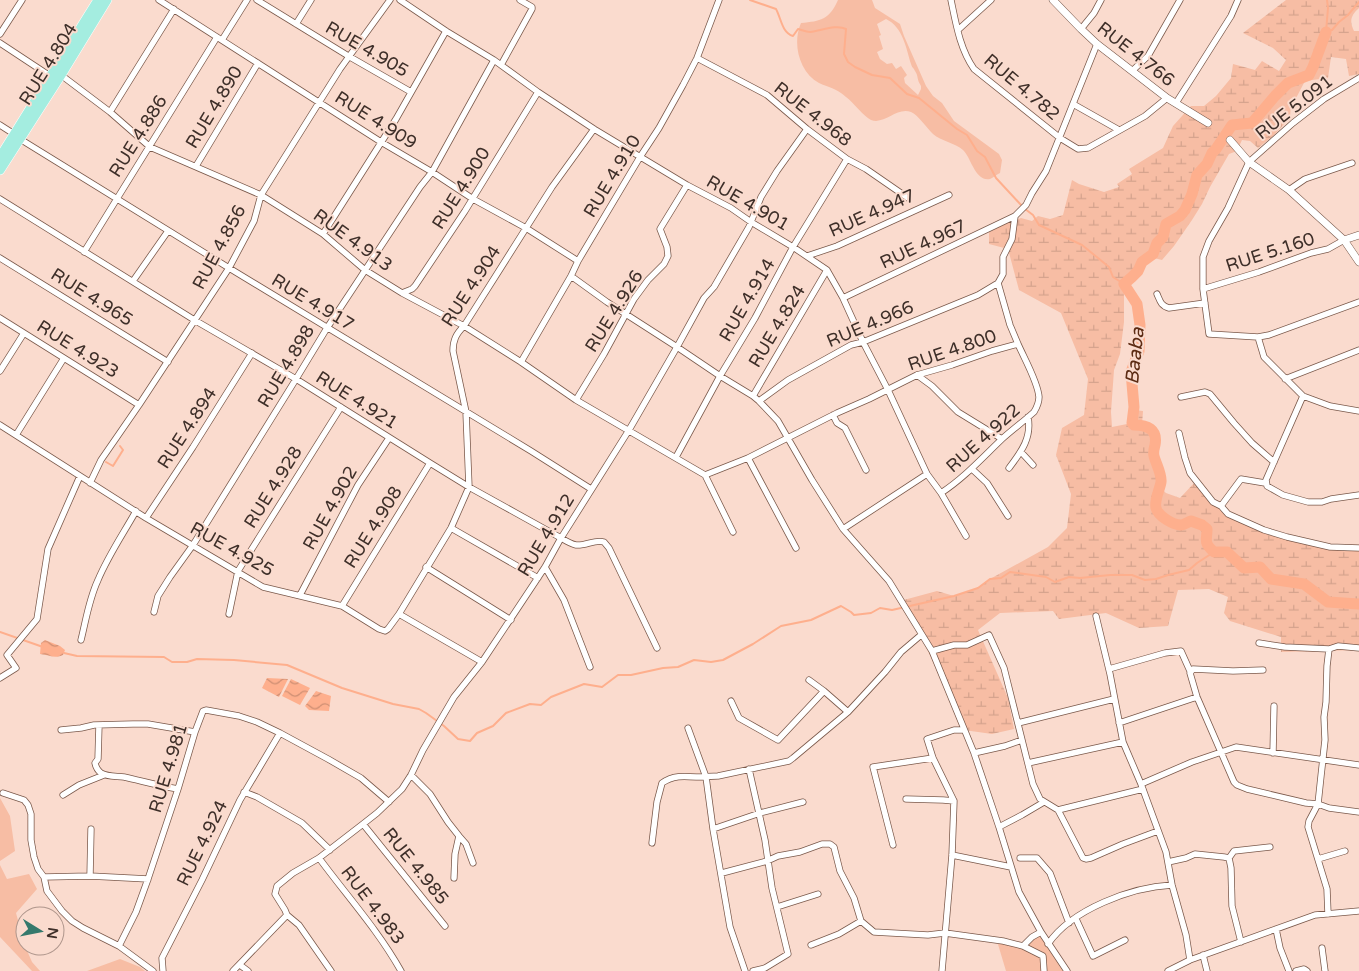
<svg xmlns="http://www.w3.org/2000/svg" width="1359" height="971" viewBox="0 0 1359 971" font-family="'Varela Round',sans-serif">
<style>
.green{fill:#f7bda4;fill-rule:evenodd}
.wetland{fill:url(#wetland-marsh)}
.water{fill:url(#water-waves)}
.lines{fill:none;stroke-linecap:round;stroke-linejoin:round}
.stream{stroke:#feaf8d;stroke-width:2}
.river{stroke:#feaf8d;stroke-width:11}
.minor-casing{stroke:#7a594b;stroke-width:7}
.tertiary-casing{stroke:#7a594b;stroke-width:8}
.primary-casing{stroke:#fff;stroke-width:10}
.minor{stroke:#fff;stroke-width:5.5}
.tertiary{stroke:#fff;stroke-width:7}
.primary{stroke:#a4ede0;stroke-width:9}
.labels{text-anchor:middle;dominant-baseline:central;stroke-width:4;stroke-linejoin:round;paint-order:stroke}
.street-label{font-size:18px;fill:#3e2f29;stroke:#fadbce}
.water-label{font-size:19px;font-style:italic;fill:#5c2b13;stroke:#fadbce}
</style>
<defs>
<pattern id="wetland-marsh" width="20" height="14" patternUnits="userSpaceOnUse" patternTransform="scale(1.25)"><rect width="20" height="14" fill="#f7bda4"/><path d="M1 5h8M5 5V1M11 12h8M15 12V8" fill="none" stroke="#d5a38d"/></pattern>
<pattern id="water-waves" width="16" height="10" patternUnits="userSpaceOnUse" patternTransform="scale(1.25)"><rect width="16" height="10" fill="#feaf8d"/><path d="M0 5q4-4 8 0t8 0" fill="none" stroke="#cf8f73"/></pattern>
</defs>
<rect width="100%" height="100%" fill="#fadbce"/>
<path class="green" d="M838,0H872L875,8L900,24L904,36L926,86L933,96L942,103L954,121L999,154L1002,160L1000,173C997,174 993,178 990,179C975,182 971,157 963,150C955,143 941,141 933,134C927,128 918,115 911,112C896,107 885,125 871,120C864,117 853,102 846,97C836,88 830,88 819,83C799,72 792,43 801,23C821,21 829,20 838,0ZM886,19C903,27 906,48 911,64C913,70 912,65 915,71C919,77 916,78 921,86V89L918,95L905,83L904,78L907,75L901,66L896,69L892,63L887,64L880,59L877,52L883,49L879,36L881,35L877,24Z
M0,798L10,816L15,851L0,861Z
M0,865L7,879L29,874L37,889L16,913L25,946L32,962L40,971H32L0,937Z
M1041,932L1067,971H1006L997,941L1023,946Z
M120,959L140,967L145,971H87Z"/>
<path class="wetland" d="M1286,0H1359V8C1351,15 1349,21 1354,31H1359V74L1349,76L1346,59L1331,57L1328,78L1305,81L1294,102L1291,104L1290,118L1273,136L1258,148L1250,141L1242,140L1237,151L1229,154L1210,187L1202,204L1192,220L1174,246L1162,260L1150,257L1144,260L1132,277L1124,284V322L1120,354L1114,370L1111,412L1112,427L1132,423L1134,410L1143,411L1142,425C1146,426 1151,427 1153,431C1158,439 1152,447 1154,455C1156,466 1163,475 1160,487L1166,493L1180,498L1196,481L1213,502L1245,523L1317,545L1359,548V650L1281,652V637L1230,621L1224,613L1228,597L1209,589L1178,590L1168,626L1139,628L1106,613L1059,619L1053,611L1000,613L978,630L1008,698L1014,729L992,734L964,730L918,629L900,601L937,591L954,596L978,588L990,579L1048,547L1067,528L1071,494L1056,455L1062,428L1084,415L1088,379L1061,313L1019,290L1008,249L989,244V232L1007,223L1021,218L1032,221L1038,216L1050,219L1063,215L1072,180L1079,184L1104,192L1119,187L1117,184L1132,174L1129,169L1163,148L1173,126L1191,106H1204L1216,96L1231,78L1233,64L1255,70L1262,61L1279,71L1286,60L1273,48L1243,33Z"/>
<path class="water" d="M45,640L60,646L65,650L63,655C55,659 49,655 40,654L41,643Z
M267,678L288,679L279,697L262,688Z
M291,679L310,688L300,705L282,696Z
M316,691L331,696L329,711L309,710L305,706Z"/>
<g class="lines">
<path class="stream" d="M750,0L776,9C781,18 782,33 793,36L798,29C802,30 806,32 810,32C821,31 836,24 846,29L844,54L848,62L855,67L872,75L890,78L907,94L919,98L957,129L967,135L977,151L985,157L996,178L1022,206
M1327,0L1328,8L1326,32L1332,30L1339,22L1348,15L1359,2
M1025,209L1033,215L1039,225L1082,245L1109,267L1113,277L1124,284
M106,462L113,466L123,450L120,446
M0,632L43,647
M64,653L77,656L164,657L172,662H187L197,659L234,660L287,665L342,688L393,704L419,709L426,713L444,726L458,739L470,741L477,733L493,726L506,713L530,704L541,705L551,697L584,684L602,687L618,675H631L663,668L678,667L694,660L711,662L723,660L753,644L781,626L811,620L841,606L851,612L854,615L871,613L880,608L892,610L954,596L978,588L990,579L1001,578L1010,572L1046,577L1055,582L1069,577L1080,578L1110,575H1132L1145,580L1156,579L1168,575L1189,570L1197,563L1214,552"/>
<path class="river" d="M1326,32L1313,67L1309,75L1288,83L1275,96L1252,123L1232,125L1216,149L1212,153L1207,164L1197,175L1192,194L1185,210L1180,216L1166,224L1163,237L1157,243L1153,254L1142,262L1138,271L1132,277L1124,284L1137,304L1140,325L1139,351L1131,372L1134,407L1132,423L1134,425C1147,425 1158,429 1155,445C1154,449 1153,452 1154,456C1156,464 1162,474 1161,482C1160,489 1154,500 1156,508C1158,516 1173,525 1181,525C1184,525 1188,522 1191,521L1202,525L1207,529C1207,541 1203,542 1214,552H1227L1244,568L1260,567L1271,579L1304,584L1328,602L1359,604"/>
<defs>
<path id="minor" d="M159,0L381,142L432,172L473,199L526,228L578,261
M257,0L350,57L411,92
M400,0L446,31L494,60L538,92L594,129L687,185L731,208L751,222L793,247L827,270L843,298L863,342L888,390L927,474L941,493L966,536
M951,0C956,24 960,49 974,69L1060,138L1078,149L1088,148L1145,116L1167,98
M296,24L311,0
M1081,29L1094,13L1101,0
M958,30L991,0
M0,34L22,0
M222,40L247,0
M0,43L50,76
M697,58L767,95L807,129L847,159L866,169L908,198
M501,65L532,9V7L520,0
M1132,71L1148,56L1180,0
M61,75L110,112L150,147L261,195L323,234L365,270L402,293L464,326L521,362L576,400L705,475L748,458L837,413L869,399L917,375L952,365L992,351L1018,344L1010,325L998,283L1003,274V257L1012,239L1015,216L1026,205L1032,193L1046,171L1097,44
M1359,78L1324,99L1293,123L1249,162L1228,208L1209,241L1203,257V289L1209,334L1258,337L1269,335L1359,302
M1176,103L1231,16L1238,0
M1073,104L1119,130
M110,112L174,9
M0,125L14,134
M20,139L229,268L531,451L591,489
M196,166L258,63
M1289,190L1305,179L1352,163
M0,199L196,321L296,379L430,463L469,487L561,538C566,541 571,544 576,545C586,546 595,539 604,542L609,548L657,648
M323,234L396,119L446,31
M84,252L217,37
M807,256L837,246L949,195
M0,258L168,362
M571,276L607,302L677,347L720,376L753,396L759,401L778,421L812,480L843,529L889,581L932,651L974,753L999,827L1019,892L1041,932
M133,281L168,231
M1203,289L1259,272L1311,253L1328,249L1344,240
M402,293L412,289L415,286L465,211L538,92
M1157,294C1160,301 1161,306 1169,308L1205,303
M843,298L1015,216
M0,318L139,405
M1258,337L1264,357L1303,396L1330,406L1359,411
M521,362L571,276L578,261L640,157L659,128L683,85L697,58L719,0
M0,371L24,333
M917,375L932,386L958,412L1002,439
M1285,379L1359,350
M753,396L827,270
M1303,396L1266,480L1267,486L1283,495L1308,502H1322L1331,499L1359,495
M1181,397L1205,392L1210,394L1234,423L1252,443L1274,462
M576,400L604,354L634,299L648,280L664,264L668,256L667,247L660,229L687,185
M759,401L788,380L851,345L863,342L978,295L998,283
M833,415L837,423L845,428L866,470
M0,425L146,518L263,587L342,606L379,629L385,631L388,629L399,614L482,662
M1179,433L1185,458L1190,473L1213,502L1221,506L1228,514L1264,530L1287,537L1330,547L1359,548
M16,435L64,358
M1021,452L1033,465
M676,457L720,376L755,318L793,247L847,159
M748,458L796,548
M1009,468C1021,452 1032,438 1028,417
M972,469L987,483L1008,516
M705,475L733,532
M90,483L101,460L139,405L229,268L254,221L261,195L340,69L390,0
M941,493C964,478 982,458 1002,439C1012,430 1024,421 1034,412C1037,407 1039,402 1039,397C1038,382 1024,358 1018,344
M1221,506L1241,479L1265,483
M146,518L193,447L252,353
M451,528L538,578
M843,529L927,474
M426,567L511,620
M545,567L564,600L590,667
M300,595L358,485L389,438
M342,606L430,463
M154,612L158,596L170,577L193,545L296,379L327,328L420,187L432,172L494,60
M229,614L238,571L341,407
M399,614L451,528L469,487L466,412L453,351C453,340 456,334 464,326L552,187L594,129
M1096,616L1110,674L1123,742L1141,784L1166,852L1172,885L1186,935L1190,960
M81,640C86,620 89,599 98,580C108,556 123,534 136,511
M1259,643L1285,647L1329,649
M932,651L954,645H967L989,635L1004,668L1033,784L1040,799L1058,810L1083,858L1086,859L1091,858L1123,844L1158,831
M1109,669L1165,653L1181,651L1190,671
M1263,670L1233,671L1193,669L1190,673L1197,697L1234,782L1237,785L1247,789L1306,803L1318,804L1329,808L1359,812
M0,678L16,668L7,655L37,619L48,549L80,476
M809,680L824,691
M731,701L739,718L778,740L824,691L848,712
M1018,723L1114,699
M1119,723L1197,697
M99,725L98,759L95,763C96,768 97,770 101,773C107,777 117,776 124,777C142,781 160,786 178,789
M688,728L706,777L713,829L730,927L745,971
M61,730L81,728L94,725L133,724H148L195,732
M974,753L1005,746L1022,740
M1273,753L1274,706
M1028,763L1123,742
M749,769L765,840L772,888L788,954L765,968L753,971
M411,775L430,794L448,822L459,836L455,854L454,878
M1141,784L1192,762L1236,747L1359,765
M244,792L257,797L302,823L330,850
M3,793L24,800L28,805L31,814V840L34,857L38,869L44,877L47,891L62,911L72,921L83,928L119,946L153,971
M63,795L79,785L104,775
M906,799L943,800L954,801
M1058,810L1143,789
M363,824L445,926
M999,827L1022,815L1044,802
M713,829L760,813L803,802
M459,836L466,844L473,863
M652,843L657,802L662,783C673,775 684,776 697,777C704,777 711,776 718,776L789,761L793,758L848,712L885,672L901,652L921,635
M893,845L873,767L933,758
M952,855L1011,867
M319,858C347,896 378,930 401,971
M1020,858H1037L1050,873L1069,923
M1229,858L1231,868L1232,906L1241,942
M1229,858L1234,851L1270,847
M1318,859L1345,851
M1168,862L1186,858L1195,854L1224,857L1229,858
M722,873L767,861L778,856L800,852L822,844H830L834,847L840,871L854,898L861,921
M90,876L91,829
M44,877L90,876L148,879
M777,907L818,894
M1328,914L1327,889L1308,827L1309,821L1318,804L1321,776L1325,740L1324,717L1326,702L1327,666L1329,649L1338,646L1359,648
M287,915L299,925L331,971
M1076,919L1093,956L1125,940
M1276,929L1280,948L1289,971
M1048,944C1072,909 1132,887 1172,885
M811,945L839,934L861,921L874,932L928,935L945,933L1003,941L1023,946L1032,937L1041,932L1067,971
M119,946L136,912L148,879L178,789L195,732L203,711L206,710L239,716L257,722L280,733L328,759L361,778L389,802
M1023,946L1043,956L1044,971
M1322,948L1325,971
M1203,955L1207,971
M240,965L248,971
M163,971L162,958L202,880L240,800L280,733
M233,971L287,915L285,910L275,894L277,886L293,873L319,858L363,824L377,813L402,789L411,775L423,750L454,697L482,662L545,567L561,538L629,430L677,347L704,298L714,287L749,227L761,197L777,171L807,129
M942,971L952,855L954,801L933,758L927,739L954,730H964
M1168,971L1190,960L1315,915L1359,911
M1296,971L1304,969L1307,971"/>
<path id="tertiary" d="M1053,0L1081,29L1097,44L1167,98L1208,123
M1230,140L1249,162L1289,190L1344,240L1359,262
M1344,240L1359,235"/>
<path id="primary" d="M0,157L98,0
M0,170L61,75L107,0"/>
</defs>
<use href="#minor" class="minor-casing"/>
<use href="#tertiary" class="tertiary-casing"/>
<use href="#primary" class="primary-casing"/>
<use href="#minor" class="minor"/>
<use href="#tertiary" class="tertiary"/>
<use href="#primary" class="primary"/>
</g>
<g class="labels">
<g class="street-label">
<text transform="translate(367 49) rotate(30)">RUE 4.905</text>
<text transform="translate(1136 54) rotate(38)">RUE 4.766</text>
<text transform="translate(48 64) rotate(-58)">RUE 4.804</text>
<text transform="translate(1022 87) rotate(40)">RUE 4.782</text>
<text transform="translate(214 107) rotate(-59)">RUE 4.890</text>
<text transform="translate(1294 107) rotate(-38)">RUE 5.091</text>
<text transform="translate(813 114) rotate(38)">RUE 4.968</text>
<text transform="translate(376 120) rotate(32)">RUE 4.909</text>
<text transform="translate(138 136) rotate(-58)">RUE 4.886</text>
<text transform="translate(612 176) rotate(-59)">RUE 4.910</text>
<text transform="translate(461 188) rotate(-58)">RUE 4.900</text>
<text transform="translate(748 203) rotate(30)">RUE 4.901</text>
<text transform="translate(872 213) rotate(-24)">RUE 4.947</text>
<text transform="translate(353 240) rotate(36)">RUE 4.913</text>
<text transform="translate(923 244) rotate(-25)">RUE 4.967</text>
<text transform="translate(219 247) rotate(-62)">RUE 4.856</text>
<text transform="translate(1270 252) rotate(-18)">RUE 5.160</text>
<text transform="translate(471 286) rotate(-57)">RUE 4.904</text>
<text transform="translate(92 297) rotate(32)">RUE 4.965</text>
<text transform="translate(747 300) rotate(-60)">RUE 4.914</text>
<text transform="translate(313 302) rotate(31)">RUE 4.917</text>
<text transform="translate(614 311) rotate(-58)">RUE 4.926</text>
<text transform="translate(870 324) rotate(-23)">RUE 4.966</text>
<text transform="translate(777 326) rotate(-59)">RUE 4.824</text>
<text transform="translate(78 349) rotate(32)">RUE 4.923</text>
<text transform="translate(952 350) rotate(-19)">RUE 4.800</text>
<text transform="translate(286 366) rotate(-59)">RUE 4.898</text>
<text transform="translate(357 400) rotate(32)">RUE 4.921</text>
<text transform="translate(187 428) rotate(-57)">RUE 4.894</text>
<text transform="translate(983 438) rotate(-42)">RUE 4.922</text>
<text transform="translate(273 487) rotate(-58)">RUE 4.928</text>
<text transform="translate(330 508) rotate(-61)">RUE 4.902</text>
<text transform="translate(373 527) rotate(-58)">RUE 4.908</text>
<text transform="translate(546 535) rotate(-59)">RUE 4.912</text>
<text transform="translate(232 549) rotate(29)">RUE 4.925</text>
<text transform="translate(168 768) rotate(-73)">RUE 4.981</text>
<text transform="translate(202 843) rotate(-64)">RUE 4.924</text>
<text transform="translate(416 866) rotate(51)">RUE 4.985</text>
<text transform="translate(373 905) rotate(53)">RUE 4.983</text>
</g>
<g class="water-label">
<text transform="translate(1135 356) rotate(-84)">Baaba</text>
</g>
</g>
<g transform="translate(40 931) rotate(100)"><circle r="24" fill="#fadbce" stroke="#af968c"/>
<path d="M0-4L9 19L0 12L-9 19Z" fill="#35796c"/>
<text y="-8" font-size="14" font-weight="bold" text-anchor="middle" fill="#3e2f29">N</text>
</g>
</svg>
